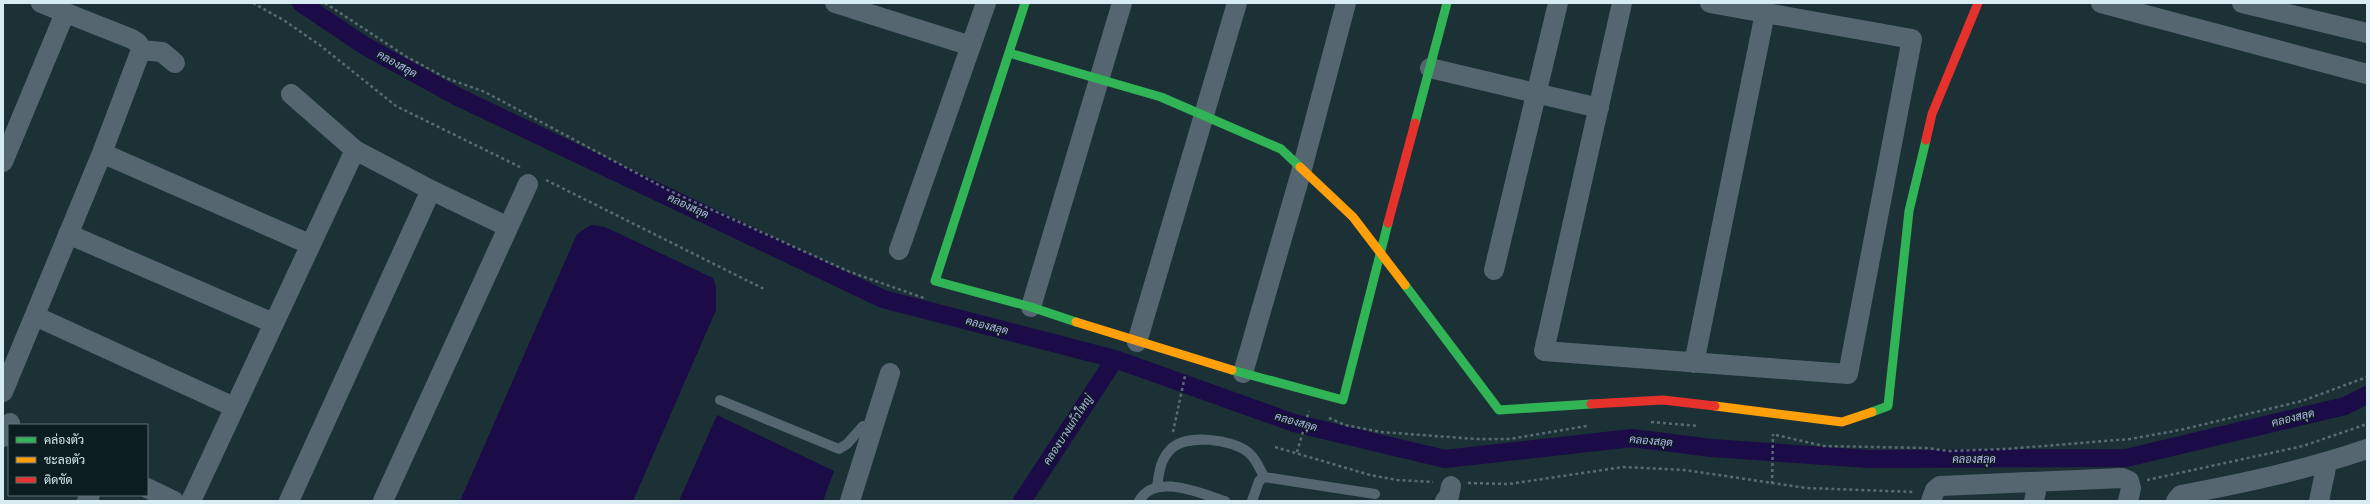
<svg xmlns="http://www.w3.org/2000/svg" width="2370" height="504" viewBox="0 0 2370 504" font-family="Roboto,Sarabun,sans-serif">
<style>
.water{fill:#1b0b47}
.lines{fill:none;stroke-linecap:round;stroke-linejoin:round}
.canal{stroke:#1b0b47;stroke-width:18}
.path{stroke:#5c6b73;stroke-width:2.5;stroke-dasharray:3 3;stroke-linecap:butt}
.lane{stroke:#566671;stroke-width:10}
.street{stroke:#566671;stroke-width:20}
.fast{stroke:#30b455;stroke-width:9}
.slow{stroke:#ff9f0a;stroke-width:9}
.jam{stroke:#e5322d;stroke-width:9}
.labels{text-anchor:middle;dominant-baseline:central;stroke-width:3;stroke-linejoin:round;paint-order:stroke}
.water-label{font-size:11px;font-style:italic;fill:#bab6f2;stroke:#0c1d21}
</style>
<rect width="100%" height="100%" fill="#1b3136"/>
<path class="water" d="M591,225L605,227L713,278L716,287V310L633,501H460L577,234Z
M717,415L834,471L823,501H679Z"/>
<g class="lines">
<path class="canal" d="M301,3L365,46L456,96L883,299L1115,359L1294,423L1445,459L1632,438L1712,448L1868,459L2126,458L2345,406L2367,395
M1022,501L1115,359"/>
<path class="path" d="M253,3L285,21L321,46L396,106L520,167
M325,3L407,57L446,78L485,92L670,191L850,272L924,298
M546,180L764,289
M1329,418L1345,425L1381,432L1476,439H1510L1587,426
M1651,422L1698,426
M1173,432L1185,376
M1776,435L1824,446L1926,448L1949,451L2006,449L2130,439L2180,430L2302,401L2367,377
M1275,447L1370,475L1397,480L1433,482
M1297,452L1309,411
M2147,480L2303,446L2367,424
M1468,483L1509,484L1623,467L1685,470L1806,488L1915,492
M1772,484L1773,434"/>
<path class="lane" d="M720,400L839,449L847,444L863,426L874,425
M1157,487C1159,474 1160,460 1170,450C1185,433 1233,439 1249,453C1256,459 1260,469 1264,477
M1139,501C1155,472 1201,494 1225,501
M1252,501L1259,481L1264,477L1375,494"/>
<path class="street" d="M835,3L971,46
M1622,3L1544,351L1848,374L1912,39L1710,3
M2101,3L2367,74
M2242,3L2367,33
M141,50L162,52L175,63
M1430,68L1599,108
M291,94L355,150L431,190L508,227
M102,153L309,244
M3,162L65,13
M68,234L273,323
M899,250L986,3
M1494,270L1558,3
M1031,307L1122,3
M35,316L234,407
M1137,342L1237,3
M1694,363L1765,13
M1243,373L1302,169L1346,3
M3,392L102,153L141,50L138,43L132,39L41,3
M3,437L10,423
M147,488L174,501
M87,501L90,495
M191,501L355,150
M289,501L431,190
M383,501L528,184
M850,501L890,373
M1445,501L1449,496L1451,486
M1931,501L1935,490L1940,486L2122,478L2129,481L2131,488L2128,501
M2034,501L2038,482
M2176,501L2181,495C2244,483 2306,470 2367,449
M2319,501L2327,463"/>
<path class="fast" d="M1025,3L935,281L1031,307L1076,322
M1009,53L1161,97L1281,149L1300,167
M1415,123L1447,3
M1405,285L1499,410L1591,404
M1232,370L1343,400L1388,223
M1872,412L1888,406L1909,211L1926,140"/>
<path class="slow" d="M1300,167L1353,217L1405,285
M1076,322L1232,370
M1715,406L1842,422L1872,412"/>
<path class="jam" d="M1926,140L1932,114L1978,3
M1388,223L1415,123
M1591,404L1663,400L1715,406"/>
</g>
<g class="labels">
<g class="water-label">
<text transform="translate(397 64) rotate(29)">คลองสลุด</text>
<text transform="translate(688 206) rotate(25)">คลองสลุด</text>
<text transform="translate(987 326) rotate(14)">คลองสลุด</text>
<text transform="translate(2293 418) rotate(-14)">คลองสลุด</text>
<text transform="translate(1296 422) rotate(16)">คลองสลุด</text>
<text transform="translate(1068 430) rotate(-57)">คลองบางแก้วใหญ่</text>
<text transform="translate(1651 441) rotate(5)">คลองสลุด</text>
<text x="1974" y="459">คลองสลุด</text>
</g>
</g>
<rect width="2370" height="504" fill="none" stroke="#d7ecf2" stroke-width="8"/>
<rect x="8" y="424" width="140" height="72" fill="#0c1d21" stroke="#5d7075"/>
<rect x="16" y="437" width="20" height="6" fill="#30b455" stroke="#5d7075"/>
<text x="44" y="444" font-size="12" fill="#d7ecf2">คล่องตัว</text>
<rect x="16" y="457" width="20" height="6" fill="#ff9f0a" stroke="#5d7075"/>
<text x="44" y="464" font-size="12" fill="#d7ecf2">ชะลอตัว</text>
<rect x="16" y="477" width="20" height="6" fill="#e5322d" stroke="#5d7075"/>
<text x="44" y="484" font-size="12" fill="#d7ecf2">ติดขัด</text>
</svg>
